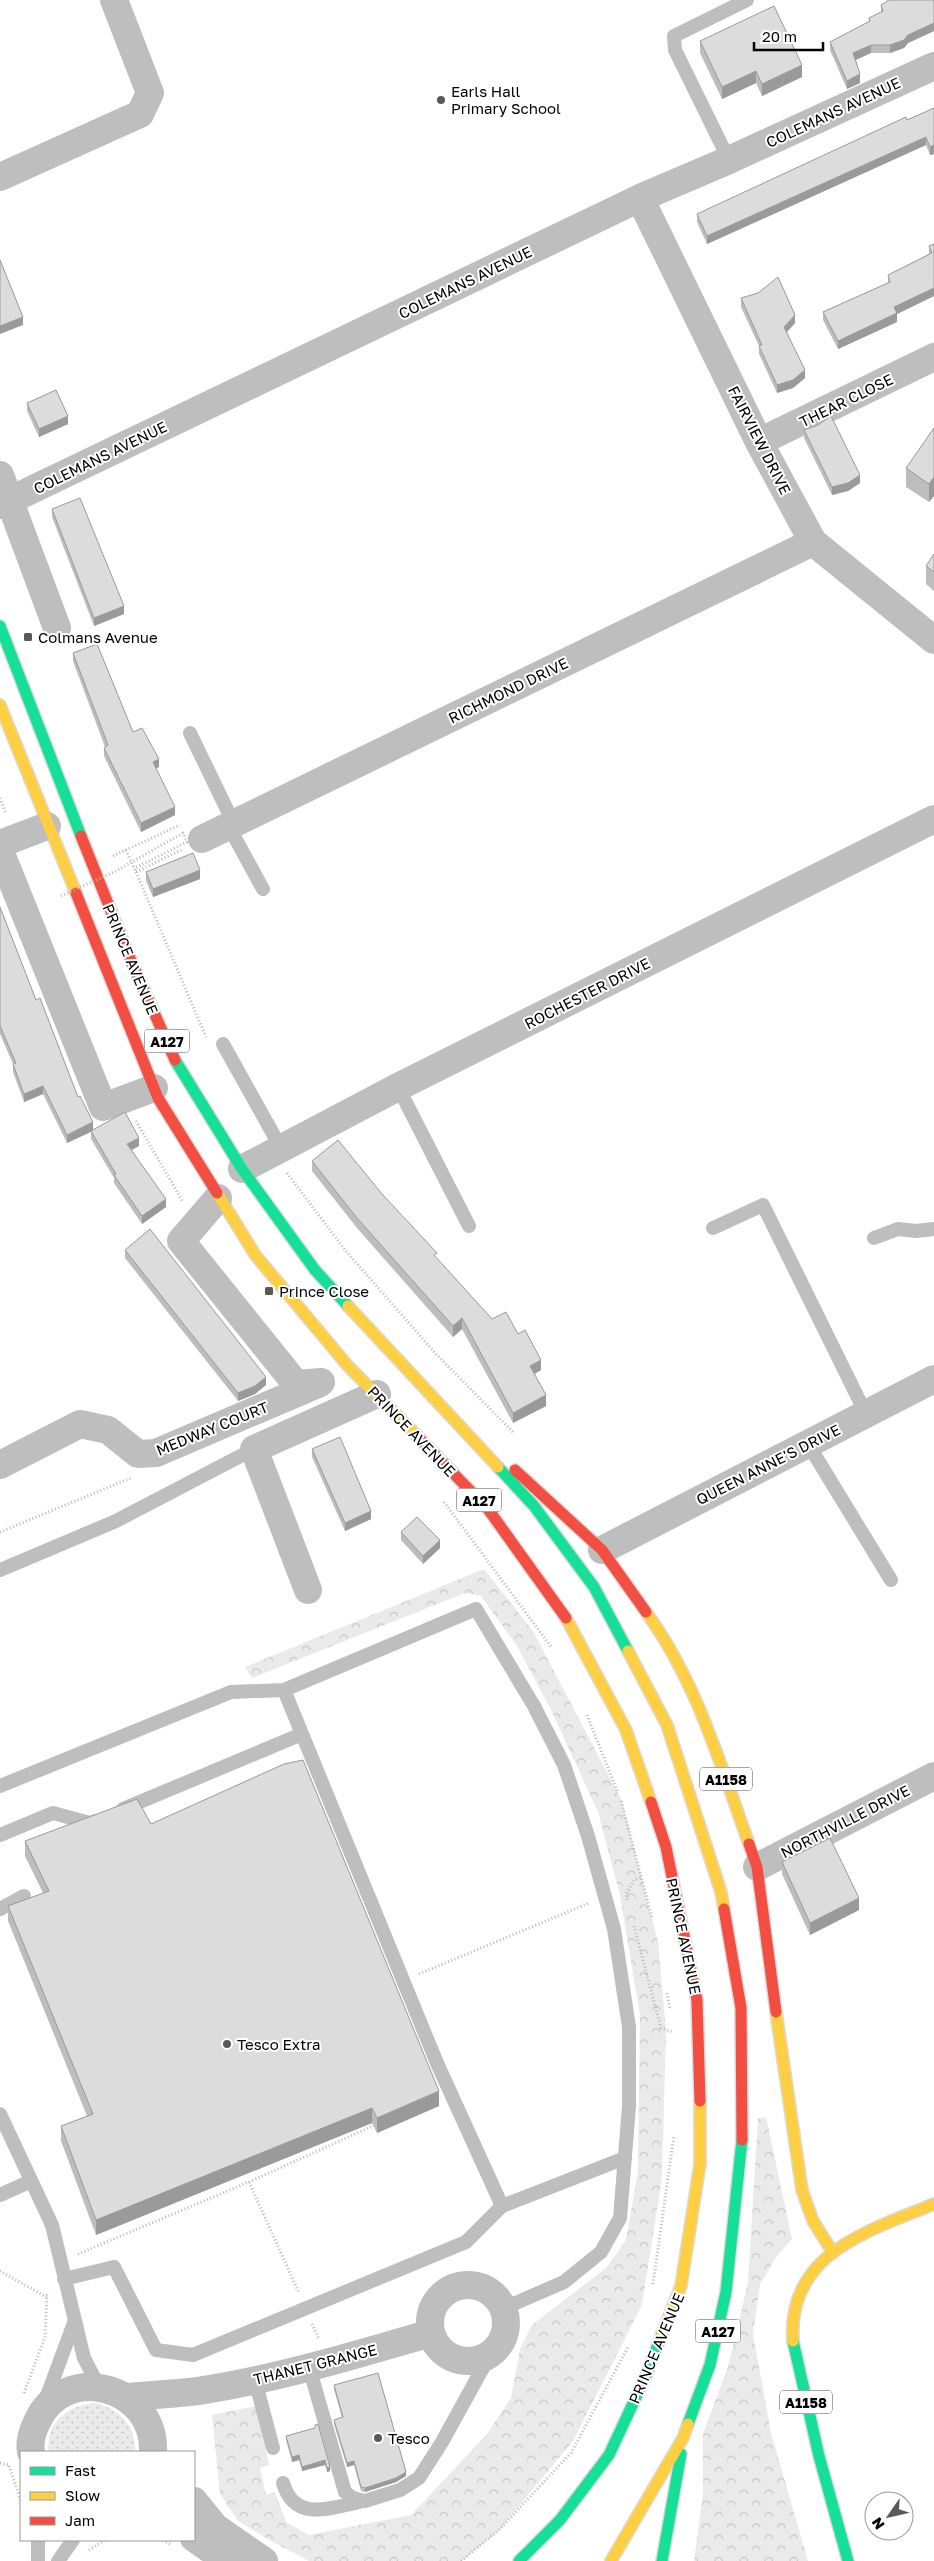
<svg xmlns="http://www.w3.org/2000/svg" width="934" height="2561" viewBox="0 0 934 2561" font-family="'Golos Text',sans-serif">
<style>
.grass{fill:url(#grass-dots)}
.forest{fill:url(#forest-crowns)}
.lines{fill:none;stroke-linecap:round;stroke-linejoin:round}
.fast-casing{stroke:#dbdbdb;stroke-width:14}
.slow-casing{stroke:#dbdbdb;stroke-width:14}
.jam-casing{stroke:#dbdbdb;stroke-width:14}
.path{stroke:#b8b8b8;stroke-width:3;stroke-dasharray:1 2.5;stroke-linecap:butt}
.lane{stroke:#bebebe;stroke-width:14}
.street{stroke:#bebebe;stroke-width:28}
.fast{stroke:#16e098;stroke-width:11}
.slow{stroke:#ffcf43;stroke-width:11}
.jam{stroke:#f24e42;stroke-width:11}
.path-bridge{stroke:#b8b8b8;stroke-width:3;stroke-dasharray:1 2.5;stroke-linecap:butt}
.wall{fill:#bdbdbd}
.shaded-wall{fill:#9a9a9a}
.building{fill:#dcdcdc;stroke:#9a9a9a}
.poi-dot{fill:#595959;stroke:#fff;stroke-width:2}
.labels{text-anchor:middle;dominant-baseline:central;stroke-width:4;stroke-linejoin:round;paint-order:stroke}
.shield{fill:#fff;stroke:#4c4c4c;stroke-width:1}
.shield-label{font-size:14px;font-weight:bold;fill:#000}
.poi-label{font-size:15px;fill:#000;stroke:#fff;text-anchor:start}
.street-label{font-size:15px;fill:#000;stroke:#fff}
</style>
<defs>
<pattern id="grass-dots" width="8" height="8" patternUnits="userSpaceOnUse" patternTransform="scale(1.25)"><rect width="8" height="8" fill="#eaeaea"/><path d="M2 2h.1M6 6h.1" fill="none" stroke="#c7c7c7" stroke-width="1.8" stroke-linecap="round"/></pattern>
<pattern id="forest-crowns" width="20" height="18" patternUnits="userSpaceOnUse" patternTransform="scale(1.25)"><rect width="20" height="18" fill="#eaeaea"/><path d="M2 6a3 3 0 1 1 6 0M12 15a3 3 0 1 1 6 0" fill="none" stroke="#c7c7c7"/></pattern>
</defs>
<rect width="100%" height="100%" fill="#fff"/>
<path class="grass" d="M97,2403C121,2411 136,2426 135,2452H49C44,2422 70,2404 97,2403Z"/>
<path class="forest" d="M484,1569L533,1631L622,1801L658,1942L666,2030L662,2177L642,2305L573,2441L500,2529L462,2561H309L271,2541L238,2521L220,2494L212,2415L256,2406L269,2465L260,2468L266,2495L275,2492L286,2522L309,2535L411,2515L487,2434L511,2398L520,2349L532,2325L606,2268L626,2240L638,2171L640,2016L620,1895L598,1812L551,1710L517,1646L481,1596L465,1593L252,1678L245,1667Z
M766,2117L792,2239L777,2256L760,2284L753,2334L771,2433L808,2561H694L703,2493V2434L728,2367L748,2283L758,2118Z"/>
<g class="lines">
<defs>
<path id="fast" d="M0,626L81,836
M175,1060L242,1169L315,1270L348,1306
M498,1467L534,1506L594,1587L628,1651
M793,2341L819,2456L848,2561
M688,2424L710,2365L726,2292L742,2140
M519,2561L560,2520L609,2455L645,2378L662,2334
M662,2561L681,2454"/>
<path id="slow" d="M0,705L76,893
M217,1193L256,1256L348,1366L419,1438
M348,1306L498,1467
M646,1612C697,1682 720,1764 749,1844
M566,1618L626,1730L651,1802
M628,1651L667,1725L721,1892L724,1909
M776,2012L802,2190L813,2221L832,2251
M662,2334L681,2286L700,2164V2101
M793,2341C787,2253 869,2231 934,2204
M611,2561L683,2438L688,2424"/>
<path id="jam" d="M81,836L129,956L175,1060
M76,893L158,1098L217,1193
M419,1438L488,1509L566,1618
M515,1470L602,1550L646,1612
M651,1802L666,1847L697,2000L700,2101
M749,1844L757,1867L776,2012
M724,1909L741,2008L742,2140"/>
</defs>
<use href="#fast" class="fast-casing"/>
<use href="#slow" class="slow-casing"/>
<use href="#jam" class="jam-casing"/>
<path class="path" d="M0,798L6,814
M126,850L136,872L181,850
M113,856L180,825
M136,872L206,1037
M136,1121L183,1202
M287,1173L345,1250L436,1354L513,1432
M444,1502L552,1648
M0,1532L131,1478
M587,1715L618,1793
M621,1801L652,1918
M627,1900L626,1894L634,1880L642,1877
M634,1926L661,2028L673,2032
M419,1974L589,1903
M667,1993L670,2009
M249,2182L299,2293
M78,2254L249,2182L375,2125
M0,2271L48,2298
M653,2284L674,2135
M312,2324L319,2339
M24,2393L45,2337L47,2293
M0,2463L9,2465
M9,2466L21,2501
M163,2540L170,2544
M89,2550L105,2540
M461,2561L498,2531L571,2453L628,2347"/>
<path class="lane" d="M729,160L675,50L674,36L747,0
M190,733L234,824
M229,827L263,889
M223,1044L281,1148
M398,1087L469,1226
M713,1228L763,1205L866,1414
M874,1238L898,1229L916,1231L934,1229
M808,1444L891,1580
M0,1570L116,1521L254,1449
M0,1786L231,1692L284,1690
M123,1809L302,1734
M0,1835L53,1813L90,1823L96,1821
M0,1909L24,1896
M0,2114L52,2225L84,2358L99,2387
M0,2195L31,2181
M502,2206L437,2063L284,1690L476,1609L534,1706L564,1765L588,1836L614,1929L629,2027V2106L620,2218L601,2252L564,2282L504,2308
M64,2279L114,2267L156,2350L193,2355L466,2242L502,2206L625,2158
M309,2367L345,2492L353,2498L365,2501L400,2490L419,2478L442,2442L490,2355
M255,2380L273,2448
M44,2404L74,2323
M283,2483C295,2524 333,2507 364,2501
M38,2540V2561
M58,2561L73,2540"/>
<path class="street" d="M0,177L140,114L150,93L114,0
M640,198L759,442L813,542L934,640
M759,442L934,357
M0,475L57,628
M0,505L640,198L729,160L934,66
M202,839L813,542
M0,844L47,826
M0,851L103,1107L154,1088
M242,1169L398,1087L934,819
M218,1198L181,1241L296,1384L321,1382
M0,1465L80,1424L108,1430L138,1454L156,1453L320,1383
M602,1550L934,1379
M308,1590L254,1449L377,1394
M757,1867L934,1776
M430 2323a38 38 0 1 1 76 0a38 38 0 1 1-76 0Z
M126,2397C150,2395 175,2394 198,2391C277,2379 355,2355 431,2333
M31,2452C29,2442 32,2432 37,2422C64,2361 156,2386 153,2452
M194,2501L215,2527L264,2561
M194,2538L227,2561"/>
<use href="#fast" class="fast"/>
<use href="#slow" class="slow"/>
<use href="#jam" class="jam"/>
<path class="path-bridge" d="M61,896L116,871L183,833L187,842L135,868"/>
</g>
<path class="wall" d="M934,0V31L908,43L904,48L890,53H871L856,60L860,83L847,89L830,50V42L869,22V18L881,12V5Z
M700,41L802,77L762,96L756,83L722,99L700,53Z
M934,108V154L930,155L926,145L707,244L697,222V214Z
M934,244V296L897,314V322L838,349L823,320V312L888,283V275L929,254V246Z
M741,298L795,323L787,332L805,378L793,388L777,393L759,354V346L741,307Z
M27,403L68,424L39,437L27,411Z
M934,428V496L929,502L906,487V468Z
M804,430L860,483L848,491L832,495L804,438Z
M52,509L124,614L94,626L52,517Z
M934,554V591L926,584V566Z
M73,653L159,767L156,768L175,815L141,832L104,756V748L105,747L73,661Z
M146,872L200,879L153,897L146,881Z
M0,907L36,1000L78,1097L93,1130L139,1146L132,1150L166,1207L142,1224L114,1183V1178L91,1139V1131L67,1143L43,1094L24,1102L13,1072V1064L0,1034Z
M312,1161L382,1194L437,1259L492,1319L518,1334L541,1370L535,1374L546,1406L513,1423L462,1329L453,1337L357,1228L312,1171Z
M125,1250L266,1385L255,1394L238,1401L125,1258Z
M312,1449L371,1519L345,1531L312,1457Z
M401,1532L440,1548L423,1564L401,1540Z
M151,1824L439,2106L377,2133L372,2123L96,2235L61,2141V2126L87,2116L8,1921V1906L43,1893L25,1856V1841Z
M782,1862L859,1910L810,1935L782,1874Z
M334,2385L406,2476L396,2482L365,2492L361,2491L354,2465L347,2467L334,2424V2420L342,2418L334,2389Z
M315,2425L330,2471L327,2472L325,2465L302,2471L299,2460L292,2462L286,2440V2436L315,2428Z"/>
<path class="shaded-wall" d="M934,23V31L908,43L904,48L890,53V45L908,35Z
M871,45V53L853,61V53Z
M802,65V77L762,96V84Z
M756,71V83L722,99V87Z
M860,74V83L847,89V81Z
M926,137V145L707,244V236Z
M934,145V154L930,155V147Z
M934,288V296L897,314V322L838,349V341L894,307Z
M795,315V323L784,335V327Z
M23,317V325L0,334V326Z
M805,370V378L793,388L777,393V385Z
M68,416V424L39,437V429Z
M860,475V483L848,491L832,495V487Z
M934,477V496L929,502V484Z
M124,606V614L94,626V618Z
M159,759V767L153,770V762Z
M175,807V815L141,832V823Z
M200,870V879L153,897V889Z
M43,1086V1094L24,1102V1094Z
M93,1122V1131L67,1143V1135Z
M139,1138V1146L127,1152V1144Z
M166,1199V1207L142,1224V1216Z
M462,1318V1329L453,1337V1326Z
M541,1360V1370L530,1376V1366Z
M266,1377V1385L255,1394L238,1401V1393Z
M546,1395V1406L513,1423V1413Z
M371,1511V1519L345,1531V1523Z
M440,1540V1548L423,1564V1556Z
M859,1898V1910L810,1935V1923Z
M439,2091V2106L377,2133V2118Z
M372,2108V2123L96,2235V2220Z
M299,2455V2460L292,2462V2457Z
M325,2460V2465L302,2471V2467Z
M354,2461V2465L347,2467V2463Z
M330,2467V2471L327,2472V2468Z
M406,2472V2476L396,2482L365,2492V2488Z"/>
<path class="building" d="M889,0H934V23L908,35L904,40L890,45H871L853,53L860,74L847,81L830,42L870,21L869,18L883,11L881,5Z
M774,6L802,65L762,84L756,71L722,87L700,41Z
M934,108V145L930,147L926,137L707,236L697,214L906,117L907,120Z
M934,244V288L894,307L897,313L838,341L823,312L890,282L888,275L932,253L929,246Z
M0,260L23,317L0,326Z
M778,277L795,315L784,327L805,370L793,380L777,385L759,346L762,345L741,298L758,293Z
M56,390L68,416L39,429L27,403Z
M831,416L860,475L848,483L832,487L804,430L818,425Z
M934,428V477L929,484L906,468Z
M80,498L124,606L94,618L52,509Z
M934,554V572L926,566Z
M97,644L133,732L142,728L159,759L153,762L175,807L141,823L104,748L108,745L73,653Z
M193,853L200,870L153,889L146,872Z
M0,907L36,1000L40,998L78,1097L80,1096L93,1122L67,1135L43,1086L24,1094L13,1064L16,1063L0,1026Z
M125,1112L139,1138L127,1144L166,1199L142,1216L114,1175L116,1174L91,1131Z
M338,1140L382,1194L437,1253L434,1255L492,1319L506,1312L518,1334L525,1330L541,1360L530,1366L546,1395L513,1413L462,1318L453,1326L357,1218L312,1161Z
M150,1229L266,1377L255,1386L238,1393L125,1250Z
M340,1437L371,1511L345,1523L312,1449Z
M417,1517L440,1540L423,1556L401,1532Z
M303,1760L439,2091L377,2118L372,2108L96,2220L61,2126L93,2114L8,1906L49,1891L25,1841L137,1799L151,1824L284,1764Z
M830,1838L859,1898L810,1923L782,1862Z
M378,2373L406,2472L396,2478L365,2488L361,2487L354,2461L347,2463L334,2420L343,2417L334,2385Z
M318,2424L330,2467L327,2468L325,2460L302,2467L299,2455L292,2457L286,2436L315,2428V2425Z"/>
<g class="poi-dot">
<circle cx="441" cy="100" r="5"/>
<rect x="23" y="632" width="10" height="10" rx="2.5"/>
<rect x="264" y="1286" width="10" height="10" rx="2.5"/>
<circle cx="227" cy="2044" r="5"/>
<circle cx="378" cy="2438" r="5"/>
</g>
<g class="labels">
<g class="shield">
<rect x="144.5" y="1029.5" width="45" height="23" rx="4"/>
<rect x="456.5" y="1488.5" width="45" height="23" rx="4"/>
<rect x="700" y="1767.5" width="52" height="23" rx="4"/>
<rect x="695.5" y="2319.5" width="45" height="23" rx="4"/>
<rect x="780" y="2390.5" width="52" height="23" rx="4"/>
</g>
<g class="shield-label">
<text x="167" y="1041">A127</text>
<text x="479" y="1500">A127</text>
<text x="726" y="1779">A1158</text>
<text x="718" y="2331">A127</text>
<text x="806" y="2402">A1158</text>
</g>
<g class="poi-label">
<text x="451" y="91">Earls Hall<tspan x="451" dy="17">Primary School</tspan></text>
<text x="38" y="637">Colmans Avenue</text>
<text x="279" y="1291">Prince Close</text>
<text x="237" y="2044">Tesco Extra</text>
<text x="388" y="2438">Tesco</text>
</g>
<g class="street-label">
<text transform="translate(833 112) rotate(-25)">COLEMANS AVENUE</text>
<text transform="translate(465 282) rotate(-26)">COLEMANS AVENUE</text>
<text transform="translate(846 400) rotate(-26)">THEAR CLOSE</text>
<text transform="translate(760 440) rotate(63)">FAIRVIEW DRIVE</text>
<text transform="translate(100 457) rotate(-26)">COLEMANS AVENUE</text>
<text transform="translate(508 690) rotate(-26)">RICHMOND DRIVE</text>
<text transform="translate(131 959) rotate(67)">PRINCE AVENUE</text>
<text transform="translate(587 993) rotate(-27)">ROCHESTER DRIVE</text>
<text transform="translate(212 1428) rotate(-22)">MEDWAY COURT</text>
<text transform="translate(412 1431) rotate(46)">PRINCE AVENUE</text>
<text transform="translate(768 1464) rotate(-27)">QUEEN ANNE'S DRIVE</text>
<text transform="translate(845 1821) rotate(-27)">NORTHVILLE DRIVE</text>
<text transform="translate(684 1936) rotate(78)">PRINCE AVENUE</text>
<text transform="translate(656 2348) rotate(-67)">PRINCE AVENUE</text>
<text transform="translate(315 2364) rotate(-14)">THANET GRANGE</text>
</g>
</g>
<rect x="20" y="2451" width="175" height="90" fill="#ffffff" stroke="#999999"/>
<rect x="30" y="2467" width="25" height="8" fill="#16e098" stroke="#999999"/>
<text x="65" y="2476" font-size="15" fill="#000000">Fast</text>
<rect x="30" y="2492" width="25" height="8" fill="#ffcf43" stroke="#999999"/>
<text x="65" y="2501" font-size="15" fill="#000000">Slow</text>
<rect x="30" y="2517" width="25" height="8" fill="#f24e42" stroke="#999999"/>
<text x="65" y="2526" font-size="15" fill="#000000">Jam</text>
<g transform="translate(889 2516) rotate(236)"><circle r="24" fill="#ffffff" stroke="#999999"/>
<path d="M0-4L9 19L0 12L-9 19Z" fill="#595959"/>
<text y="-8" font-size="14" font-weight="bold" text-anchor="middle" fill="#000000">N</text>
</g>
<path d="M754 42v8h69v-8" fill="none" stroke="#000000" stroke-width="2.5"/>
<text x="762" y="42" font-size="15" fill="#000000" stroke="#ffffff" stroke-width="4" paint-order="stroke">20 m</text>
</svg>
